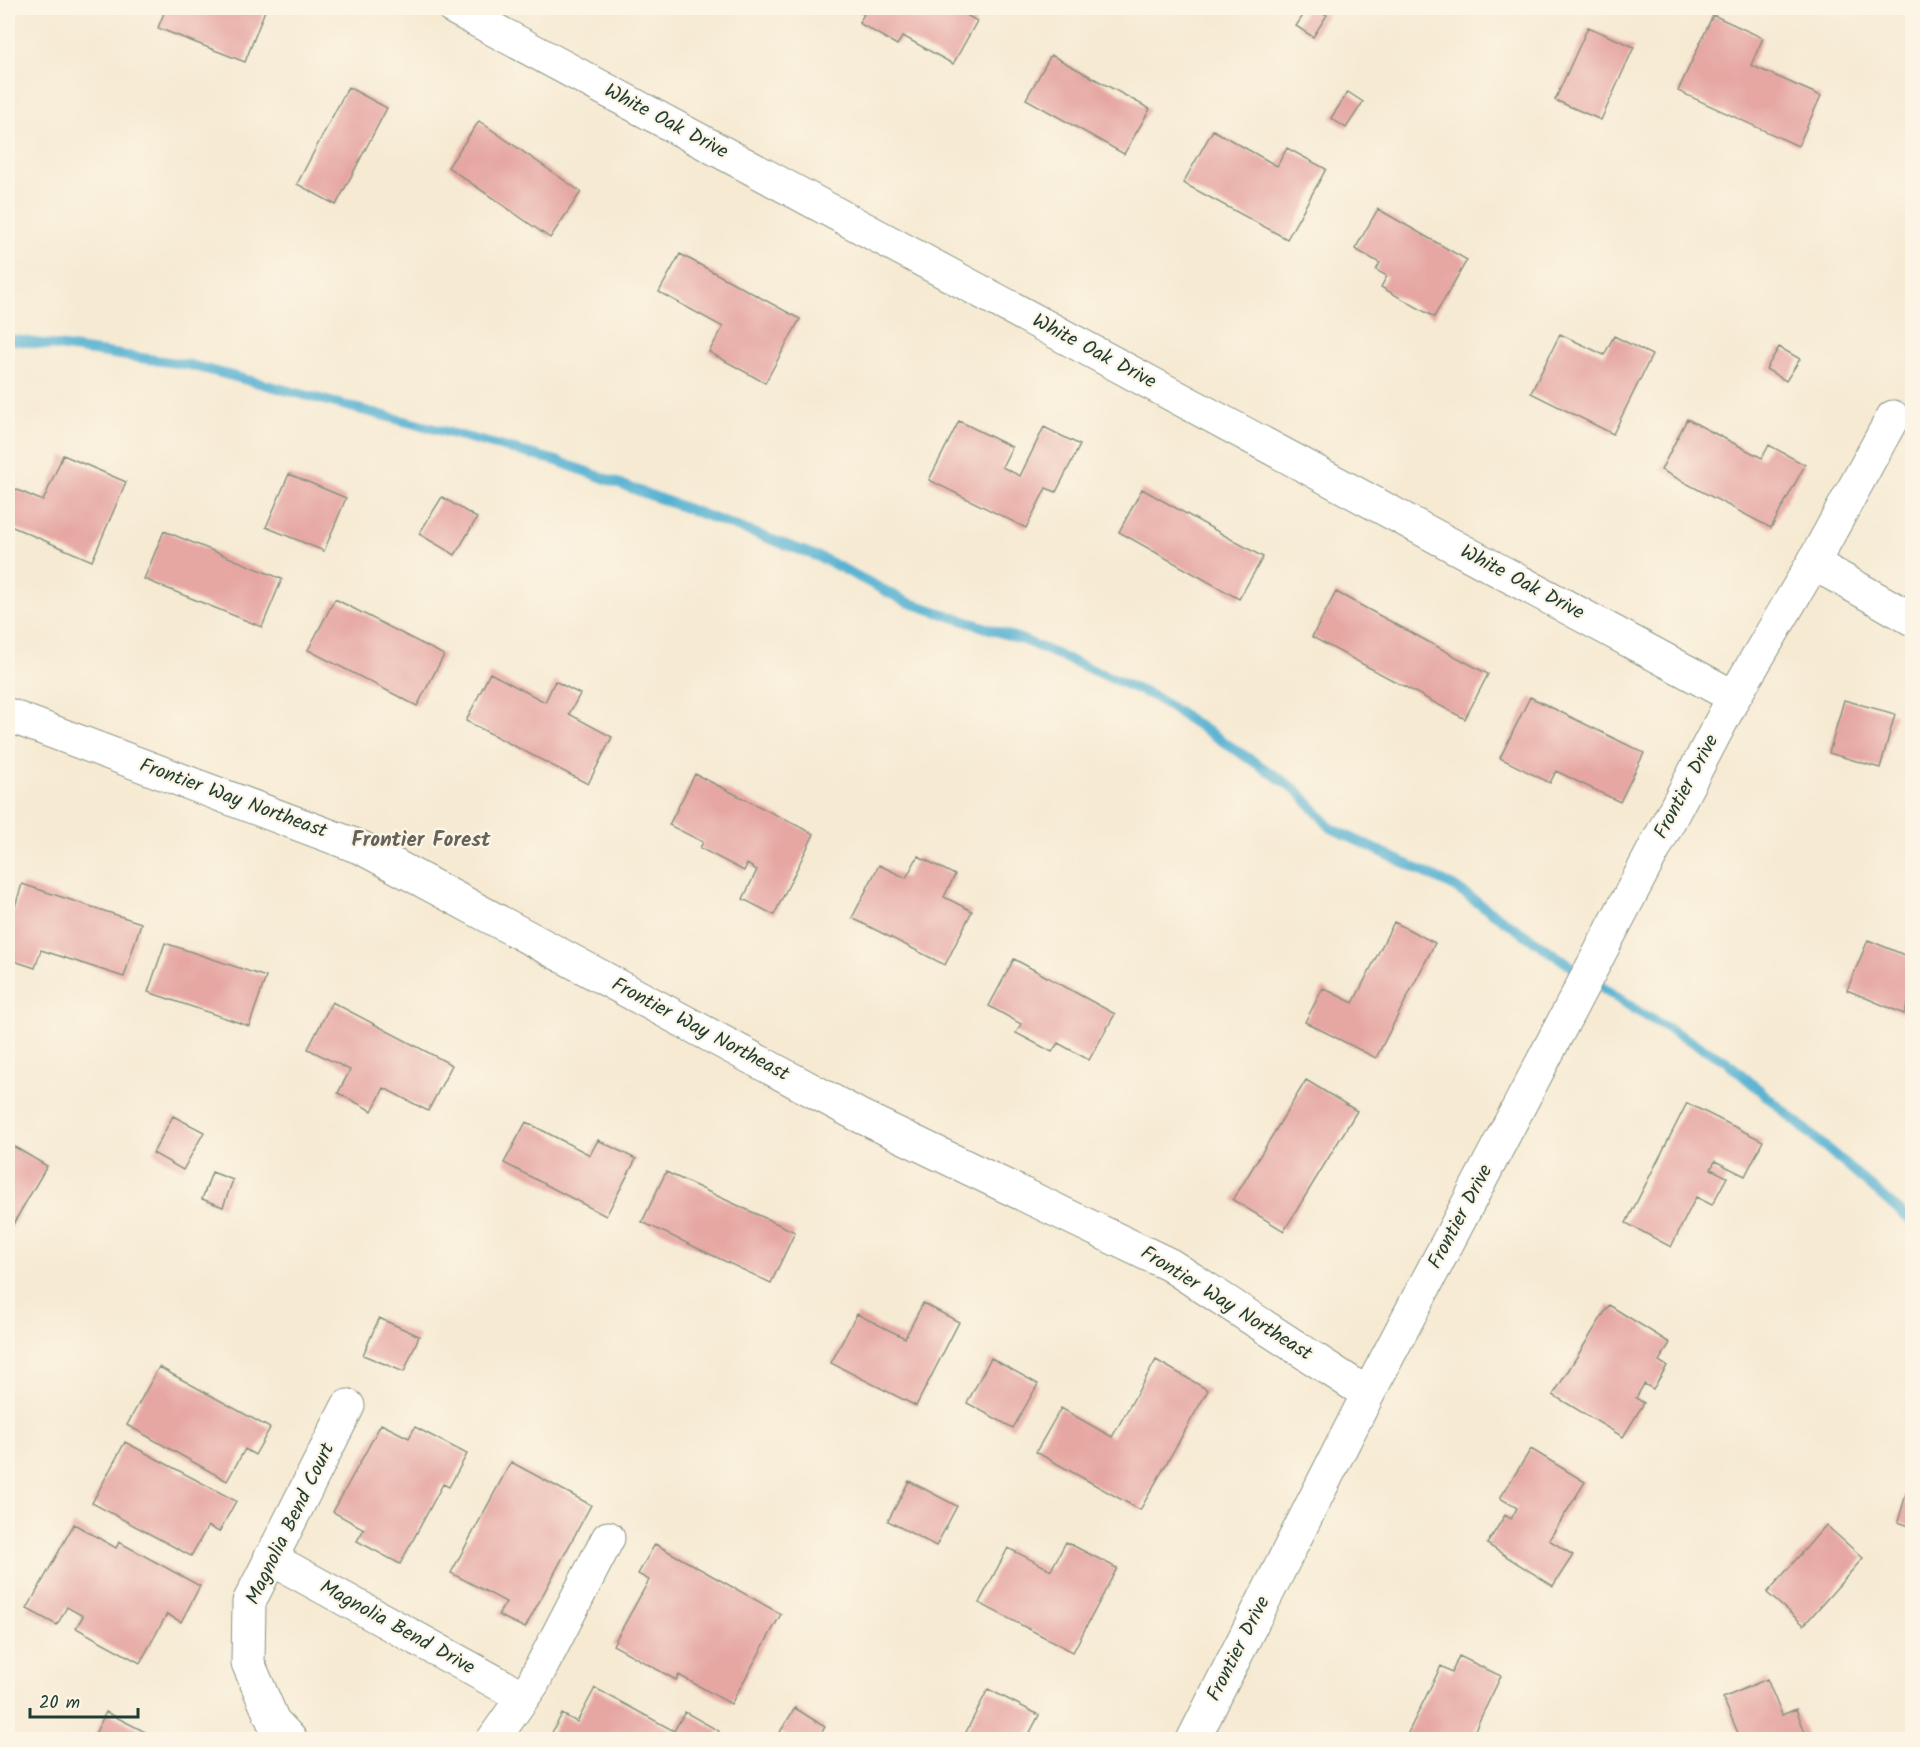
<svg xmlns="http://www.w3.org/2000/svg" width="1920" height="1747" viewBox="0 0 1920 1747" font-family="Kalam,sans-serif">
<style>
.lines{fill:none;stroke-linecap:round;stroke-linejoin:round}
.stream{stroke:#54b1d2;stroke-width:10}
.building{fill:#e6a7a3}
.street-casing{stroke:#8a9484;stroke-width:35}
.street{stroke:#fff;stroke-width:33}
.labels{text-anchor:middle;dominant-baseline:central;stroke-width:4.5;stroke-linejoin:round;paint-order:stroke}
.street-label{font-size:20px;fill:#1f3d34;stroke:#fcf5e5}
.neighbourhood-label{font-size:21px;font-weight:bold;fill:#65625b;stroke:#fcf5e5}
</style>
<rect width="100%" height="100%" fill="#fcf5e5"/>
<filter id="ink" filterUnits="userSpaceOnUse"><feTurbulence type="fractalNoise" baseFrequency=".0167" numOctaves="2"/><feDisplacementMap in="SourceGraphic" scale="12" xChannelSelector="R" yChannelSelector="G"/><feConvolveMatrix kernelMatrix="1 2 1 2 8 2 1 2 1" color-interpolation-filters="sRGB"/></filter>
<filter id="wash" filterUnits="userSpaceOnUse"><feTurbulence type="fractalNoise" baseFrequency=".008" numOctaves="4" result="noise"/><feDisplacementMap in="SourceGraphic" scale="24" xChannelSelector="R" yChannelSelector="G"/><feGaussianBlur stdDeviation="1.35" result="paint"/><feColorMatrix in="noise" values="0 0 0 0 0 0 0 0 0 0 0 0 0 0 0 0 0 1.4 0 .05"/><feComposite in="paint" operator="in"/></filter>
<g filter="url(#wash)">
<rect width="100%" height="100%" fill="#f6ead3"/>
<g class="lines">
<path class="stream" d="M8,339L190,365L557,461L822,558L907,602L1023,640L1155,697L1297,790L1331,828L1453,886L1639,1012L1726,1061L1912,1222"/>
</g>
<g id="blocks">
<path class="building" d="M166,8H266L245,62L158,28Z
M852,8H954L977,21L953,64L903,36L897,45L859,23L864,14Z
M1308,8H1315L1327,15L1313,37L1296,26Z
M1713,15L1763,38L1751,65L1821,96L1798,146L1678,91Z
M1588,27L1634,47L1601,120L1555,100Z
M1051,55L1150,109L1124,154L1026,99Z
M348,87L387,108L336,205L297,184Z
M1348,92L1363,102L1346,128L1331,118Z
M479,121L581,192L550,238L448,167Z
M1213,130L1277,166L1287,148L1326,169L1287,239L1183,183Z
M1378,209L1467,260L1434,317L1381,287L1387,276L1376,270L1380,263L1355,249Z
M680,254L800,319L765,383L709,352L723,327L659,292Z
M1560,334L1604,355L1614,336L1652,355L1613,434L1531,393Z
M1779,347L1800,359L1786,381L1766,369Z
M1687,419L1762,458L1769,445L1805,465L1771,528L1661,470Z
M959,421L1012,447L1002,467L1020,476L1044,427L1080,445L1056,492L1046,488L1026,528L929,480Z
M63,455L126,482L92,561L8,525V486L43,501Z
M289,474L346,498L324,551L266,527Z
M1142,489L1263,557L1239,599L1119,532Z
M442,497L477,518L455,555L419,534Z
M164,531L282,579L262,627L144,579Z
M1336,592L1488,674L1465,719L1312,637Z
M335,599L444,655L417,706L308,650Z
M490,673L545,702L555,681L580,694L569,714L612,737L588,784L466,721Z
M1530,697L1644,753L1620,802L1556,771L1550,783L1500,758Z
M1844,700L1895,714L1880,768L1829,753Z
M695,774L814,834L774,915L743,899L757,870L747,864L744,871L700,848L703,842L669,825Z
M918,856L955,875L944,897L972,911L945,965L852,918L879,865L906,878Z
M22,884L141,923L124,977L41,950L35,968L8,959V929Z
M1394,922L1435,943L1376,1058L1305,1022L1323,988L1353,1003Z
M1868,940L1912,958V993L1904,1014L1847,990Z
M165,943L266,977L249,1026L148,992Z
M1014,959L1115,1014L1089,1060L1058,1043L1052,1052L1016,1033L1021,1024L989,1006Z
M332,1002L452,1065L428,1111L384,1088L372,1111L338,1093L350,1070L308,1049Z
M1306,1080L1357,1111L1284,1231L1233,1200Z
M1687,1103L1763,1141L1745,1176L1715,1161L1711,1169L1727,1177L1712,1205L1696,1197L1671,1247L1626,1223Z
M173,1116L204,1132L183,1170L153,1153Z
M526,1122L590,1155L598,1140L636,1159L606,1216L504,1163Z
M8,1143L47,1166L8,1233Z
M212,1172L233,1180L223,1207L202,1199Z
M666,1172L795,1232L771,1283L642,1222Z
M923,1303L959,1322L916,1406L831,1363L857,1314L905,1338Z
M1609,1305L1670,1343L1659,1361L1667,1366L1653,1389L1644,1384L1636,1398L1644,1403L1623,1437L1553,1395Z
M379,1318L419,1336L404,1372L363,1355Z
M991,1358L1038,1384L1013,1428L967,1403Z
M1156,1360L1208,1390L1140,1510L1036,1452L1061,1408L1112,1437Z
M159,1367L270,1428L255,1455L245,1449L227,1481L127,1425Z
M381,1424L409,1438L415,1427L467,1454L449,1487L443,1484L400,1564L357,1541L364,1529L333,1512Z
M125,1442L236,1501L219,1532L208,1526L191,1556L92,1503Z
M1531,1449L1585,1482L1549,1540L1573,1555L1553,1586L1487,1544L1505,1515L1511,1519L1517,1508L1500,1498Z
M511,1462L591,1505L525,1628L498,1615L506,1602L451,1573Z
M1912,1473V1527L1898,1522Z
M909,1481L957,1506L936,1546L888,1521Z
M74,1524L116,1548L119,1542L200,1586L181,1622L167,1614L140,1663L76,1628L83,1616L67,1607L57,1625L27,1609Z
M1826,1525L1863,1558L1804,1625L1767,1593Z
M1066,1542L1117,1568L1073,1652L979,1603L1008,1548L1051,1570Z
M655,1544L781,1614L731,1704L679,1675L676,1680L613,1645L649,1580L638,1574Z
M1459,1656L1501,1676L1470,1740H1415L1407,1735L1441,1666L1452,1672Z
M1767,1679L1782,1715L1796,1709L1808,1740H1741L1723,1698Z
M595,1688L674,1731L685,1712L719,1731L715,1740H548L562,1714L577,1722Z
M988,1689L1039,1715L1026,1740H962Z
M795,1708L825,1727L817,1740H792L780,1732Z
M106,1712L161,1740H92Z"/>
</g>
</g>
<g filter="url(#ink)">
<use href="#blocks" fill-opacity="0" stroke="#8a9484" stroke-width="1.5"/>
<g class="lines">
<defs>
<path id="street" d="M454,8L1734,697
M1813,563L1912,619
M8,715L362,848L858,1115L1170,1265L1368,1394
M270,1558L523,1697
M291,1740L273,1721L248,1663L249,1602L348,1406
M493,1740L533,1683L608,1538
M1193,1740L1368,1394L1734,697L1813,563L1893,417"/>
</defs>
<use href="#street" class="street-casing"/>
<use href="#street" class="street"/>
</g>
</g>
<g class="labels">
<g class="street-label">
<text transform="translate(666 122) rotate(28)">White Oak Drive</text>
<text transform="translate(1094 352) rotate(28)">White Oak Drive</text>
<text transform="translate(1522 583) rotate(28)">White Oak Drive</text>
<text transform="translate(1687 787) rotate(-62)">Frontier Drive</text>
<text transform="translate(233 799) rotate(20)">Frontier Way Northeast</text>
<text transform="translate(700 1030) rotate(28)">Frontier Way Northeast</text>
<text transform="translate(1461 1217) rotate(-62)">Frontier Drive</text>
<text transform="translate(1226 1304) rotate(32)">Frontier Way Northeast</text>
<text transform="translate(291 1524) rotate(-64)">Magnolia Bend Court</text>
<text transform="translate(397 1628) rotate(29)">Magnolia Bend Drive</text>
<text transform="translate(1239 1649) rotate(-63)">Frontier Drive</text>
</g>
<g class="neighbourhood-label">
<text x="421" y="840">Frontier Forest</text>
</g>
</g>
<rect width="1920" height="1747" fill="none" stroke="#fcf5e5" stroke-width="30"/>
<path d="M30 1708v9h108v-9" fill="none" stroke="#1f3d34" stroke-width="3"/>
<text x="39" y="1708" font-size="18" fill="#1f3d34" stroke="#fcf5e5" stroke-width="4.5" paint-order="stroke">20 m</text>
</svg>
